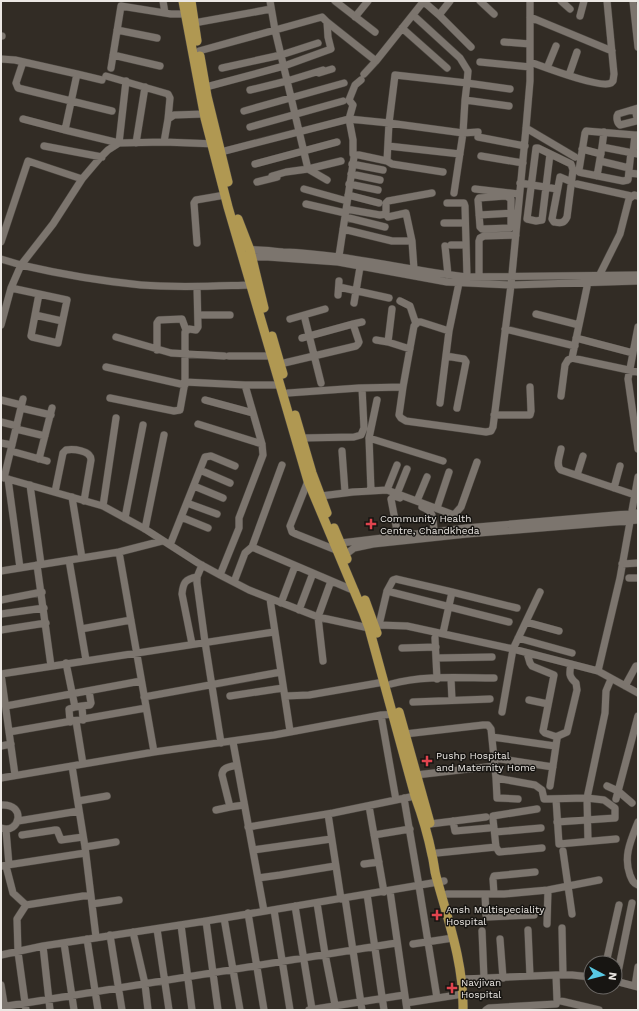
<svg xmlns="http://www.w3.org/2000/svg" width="639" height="1011" viewBox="0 0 639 1011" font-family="'Work Sans',sans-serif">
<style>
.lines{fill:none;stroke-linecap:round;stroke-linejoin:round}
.minor-casing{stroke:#4c4741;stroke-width:8}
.major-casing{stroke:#4c4741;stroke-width:10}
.minor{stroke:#7c756e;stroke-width:7}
.major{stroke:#b09852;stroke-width:9}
.health-dot{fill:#e0444e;stroke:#171512;stroke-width:1.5}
.labels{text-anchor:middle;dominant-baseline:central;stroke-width:3;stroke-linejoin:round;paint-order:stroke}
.poi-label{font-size:10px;fill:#ebe7e3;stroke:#171512;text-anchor:start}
</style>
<rect width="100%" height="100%" fill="#322c25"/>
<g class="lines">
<defs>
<path id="minor" d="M163,1L165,13
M270,1L275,30L308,169L341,161
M335,1L375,32
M423,1L439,15L450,1
M480,1L494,14
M561,1L570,9
M633,1L638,47
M413,15L460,58L468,71L467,83L510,89
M439,15L471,47
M580,16L584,1
M355,17L368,1
M530,17L612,51
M327,22L376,61
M194,23L271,9
M402,28L447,68
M117,30L157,38
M1,36H2
M504,42L530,44
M199,51L322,17L327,22L328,37L331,49L284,66L206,87
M113,55L160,66
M1,59L15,60L77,74
M23,62L16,83L18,88L112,111
M480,62L530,67
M530,62C544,67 601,89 611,83L613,81L614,74L607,1
M111,68L121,6L171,14H186
M222,68L281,55L318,43
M547,68L556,46
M319,73L332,69
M364,74L376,61L423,2
M569,75L577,52
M106,76L168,94L170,98L168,119
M102,80L77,74L65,130L119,143L126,81
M250,90L287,81L323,70
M635,109L637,118L636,121L620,125C617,123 616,117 618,114L638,108
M244,111L344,83
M23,119L65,130
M250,127L343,101
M526,128L575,157
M478,132L463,133L465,100L509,106
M478,137L525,146
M164,142L168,119L174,115L204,114
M136,143L145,87
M44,146L102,157
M388,146L460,154
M602,147L604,132
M582,149L601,154
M221,152L349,119L389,123L395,75L467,83L465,100
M631,152L628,180L623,181L583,173L579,172V170L585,133L586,131L635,135
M633,153L635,135H638
M353,154V140L349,119L353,105L349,100L355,85L361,80
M550,154L542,220L536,221L527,219L536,148H538L571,164L573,170L567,217C564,224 560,223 554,222L552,219L560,177L572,182
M481,156L523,163
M387,161L392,164L443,172
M600,161L629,168
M255,164L337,142
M352,164L383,170
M629,173L638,174
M351,174L380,180
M272,176L286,172L308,169L327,180
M597,176L602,147L638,154
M257,182L277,177
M520,183L557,189
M349,184L378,190
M577,184L631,196
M304,189L347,201
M475,189L519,194
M348,195L379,203
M505,196L508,197L511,199V226L510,228L482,229L480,227L478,200L479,198Z
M447,203H464L465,206L467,277
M306,204L345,213
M346,209L380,215L386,214
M479,215L515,213
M345,217L385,227
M444,223H465
M343,229L392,241H412
M1,242L28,161L82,179
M197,243L194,203L196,200L225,195
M451,245H466
M445,246L448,275
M246,250C258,249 271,251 283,252C345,254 405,270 467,277L638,275
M339,256L354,157L356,155H359L387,161L389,123L463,133L454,193
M248,257H268L338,262L447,282L511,285L638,281
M1,259L21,265L53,224L82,179L99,159L108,150L119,143L164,142L216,144
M414,269L412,241L406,213L388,217L386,214V203L388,201L432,193
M599,276L620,234L629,199L634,195L638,196
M479,277V241L480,238L484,236L516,235
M339,287L389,298
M11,288L67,300L58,343L32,337L31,336L39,294
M338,295L339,281
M400,301L410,306L416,324
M354,303L360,267
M392,309L388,342L410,349
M536,314L579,325L572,358L638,372
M35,315L62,321
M198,315H230
M290,319L304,315
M353,324L362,322
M1,325L11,288L21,265C60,274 101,281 141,285C178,288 214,286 251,285
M579,325L588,282
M638,327L628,379L638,449
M505,329L575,346
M116,337L171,353L224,356
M576,338L633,353
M376,340L388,342
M157,350V323L159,320L182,319L186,330
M229,356H271
M446,356L464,359L466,362L457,408
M280,364L356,346L358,344L359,342L353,324L302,338
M106,367L185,385
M185,382V332L189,329L196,330L198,327L197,287
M321,383L304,315L325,309
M403,387L414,326L418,322H421L449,331L459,283
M288,393L359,388L403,387L399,415L401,418L406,421L486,432L491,431L493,427L511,285L526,128L530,81V1
M561,396L565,365L568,360L572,358
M110,398L174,411L180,410L185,382L245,385H280
M1,400L21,405
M205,400L253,413
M440,403L449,331
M21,408L51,415
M494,415H530L531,411L530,387
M1,422L17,426
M198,424L262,444
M16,429L45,436
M302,438L354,437L361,435L364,428L362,388
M369,438L443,461
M1,443L12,445
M561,449C560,456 555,465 561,470L635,495
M11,451L47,461
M342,451L345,492
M39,459L52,408
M282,465L252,547L355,591
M200,470L230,483
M577,475L583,456
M1,477L103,506L145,529L198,563L220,575L249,590L318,617L369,628L379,625L407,626L513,649L598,671L638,693
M4,478L23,399
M8,479L20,568
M308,481L290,526L292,532L296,534L336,550
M30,485L41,564
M194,486L223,498
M614,488L620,466
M387,490L397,465
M371,491L369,438L377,400
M55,492L63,453L66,450C73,449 91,450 91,460L84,501
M397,494L407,469
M321,496L353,492L387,490L454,515L461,507L477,462
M72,497L82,558
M417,501L427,477
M187,503L217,514
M103,506L116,418
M422,507C435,512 433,519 434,532
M437,508L449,472
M181,517L208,528
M125,518L143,425
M145,529L164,435
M398,536L391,499L394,496L400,498
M341,543L466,528L638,513
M170,545L205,457L211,456L235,466
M345,555L354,548L373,544L467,534L638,520
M69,560L86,660
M622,564L638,563
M37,565L51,666
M202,565L197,577V583L205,642L221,743
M1,571L119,552
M220,575L239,528V518L263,455L262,444L245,385
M629,578H638
M234,582L245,553L252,547
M387,591L393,580L396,579L452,592
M270,599L290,731
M1,600L42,592
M281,603L295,566
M299,610L313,573
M1,614L44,608
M526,622L559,631
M379,625L387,591L509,622
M81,629L131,620
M1,630L46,623
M443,633L452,592L517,608
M435,638L437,679
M518,638L572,653
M192,644L182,594C183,583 185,579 197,577
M402,648L436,647
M527,653L530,663L532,666L554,675L543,731L545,733L557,737
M436,658L492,657
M323,661L318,617L331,581
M66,663L75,707L82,706L83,720
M598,671L620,578L638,477
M1,674L274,632
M1,674L15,775
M451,679L452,700
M391,684C423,675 461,678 494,678
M625,686L636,666H638
M230,696L283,688
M285,696L309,695L384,682
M144,697L281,672
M529,700L548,704
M413,702L490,699
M6,706L141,681
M82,706L90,705L91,703L89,691
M502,712L513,649L540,592
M381,715L396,800
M76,721L83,764
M70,722L69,709L75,707
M9,732L146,708
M405,734L483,725H488L491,729L496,778L535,785L542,790L544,799L587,798L604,800L615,808V818L557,822
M492,737L555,746
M233,742L264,911
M1,746L11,744
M154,752L119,552L162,541
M494,758L553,767
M237,765C230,767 222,767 222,775L230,807L244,805
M72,766L85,847L96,937
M416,775L495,766
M1,778L154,752L274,735L381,715L398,714
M496,778L497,798L518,799
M550,786L557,739L558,736L567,732L577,690L576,683C569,677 569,674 571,664
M607,786L618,791L632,803
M404,798L419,886L437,998
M556,799L559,844L616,839
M616,799L638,716
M78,801L107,796
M1,805C27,803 20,835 1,828
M369,806L384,892
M216,810L230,807
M328,814L341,899
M18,821L79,811
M453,821L455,831L489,828
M638,822C631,840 623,856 630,875C632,880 633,883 638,885
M430,824L486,817
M248,827L333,813L415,796
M6,830L9,865
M495,832L541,828
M22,835L55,830H57L61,840L83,837
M374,835L410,829
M588,841L587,798L605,713L606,691L611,679
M85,847L116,842
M496,847L493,819V816L537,809
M253,850L331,839
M563,851L572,914
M437,853L496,847L499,852L542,848
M364,864L379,862
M1,866L85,853
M6,866L13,893L26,905
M258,878L280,875L335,866
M390,891L407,1010
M367,894L384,1010
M447,894H504L548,890L599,880
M485,894L486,915L487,917L534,915
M494,894L493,879L494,876L535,872
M345,898L362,1010
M317,903L325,954L336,1010
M92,904L119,900
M295,906L312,1009
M274,910L290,1010
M248,913L264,1010
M224,918L240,1010
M206,921L218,1010
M547,924L548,890
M181,925L192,1010
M562,928L563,975
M157,929L169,1010
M528,930L530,976
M482,931L484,978
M133,932L145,984L148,1010
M110,935L122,1010
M87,939L98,1010
M500,939L503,978
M64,943L74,1010
M413,944L453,938
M43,946L50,1010
M1,955L43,946L206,921L444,881
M606,963L619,905
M556,975L557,1000L599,1010
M462,979L556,975H572L591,977
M615,981L638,987
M616,982L632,903
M1,985L5,1010
M635,986L638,967
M406,1003L463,994
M1,1007L396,943
M26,1010L18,952L17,919L26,905L83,896H91
M309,1010L404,995
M486,1010L489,1008L556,1004"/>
<path id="major" d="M183,1L205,118L228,207L308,481L363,612L369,628L415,796C422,815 428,835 432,855C434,862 434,869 436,876C448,920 464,964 463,1010
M191,1L197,41
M200,56L207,96L228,182
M238,219L250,250L264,308
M272,336L283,374
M295,415L312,473L327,513
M334,528L347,559
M365,600L377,633
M399,712L430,823"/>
</defs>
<use href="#minor" class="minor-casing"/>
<use href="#major" class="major-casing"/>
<use href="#minor" class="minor"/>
<use href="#major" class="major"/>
</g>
<g class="health-dot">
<path d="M369 518h4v4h4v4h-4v4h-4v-4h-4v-4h4z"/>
<path d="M425 755h4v4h4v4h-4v4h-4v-4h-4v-4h4z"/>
<path d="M435 909h4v4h4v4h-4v4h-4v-4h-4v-4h4z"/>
<path d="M450 982h4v4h4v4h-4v4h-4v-4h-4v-4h4z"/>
</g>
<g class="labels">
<g class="poi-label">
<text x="380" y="518">Community Health<tspan x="380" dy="12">Centre, Chandkheda</tspan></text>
<text x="436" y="755">Pushp Hospital<tspan x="436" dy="12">and Maternity Home</tspan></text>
<text x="446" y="909">Ansh Multispeciality<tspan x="446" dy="12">Hospital</tspan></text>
<text x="461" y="982">Navjivan<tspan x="461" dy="12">Hospital</tspan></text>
</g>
</g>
<rect width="639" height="1011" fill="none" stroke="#ebe7e3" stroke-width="4"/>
<g transform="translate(603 975) rotate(97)"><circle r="19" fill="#171512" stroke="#6c6966"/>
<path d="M0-3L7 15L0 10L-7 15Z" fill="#58c9e4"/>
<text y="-6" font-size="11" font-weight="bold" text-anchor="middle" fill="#ebe7e3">N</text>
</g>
</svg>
